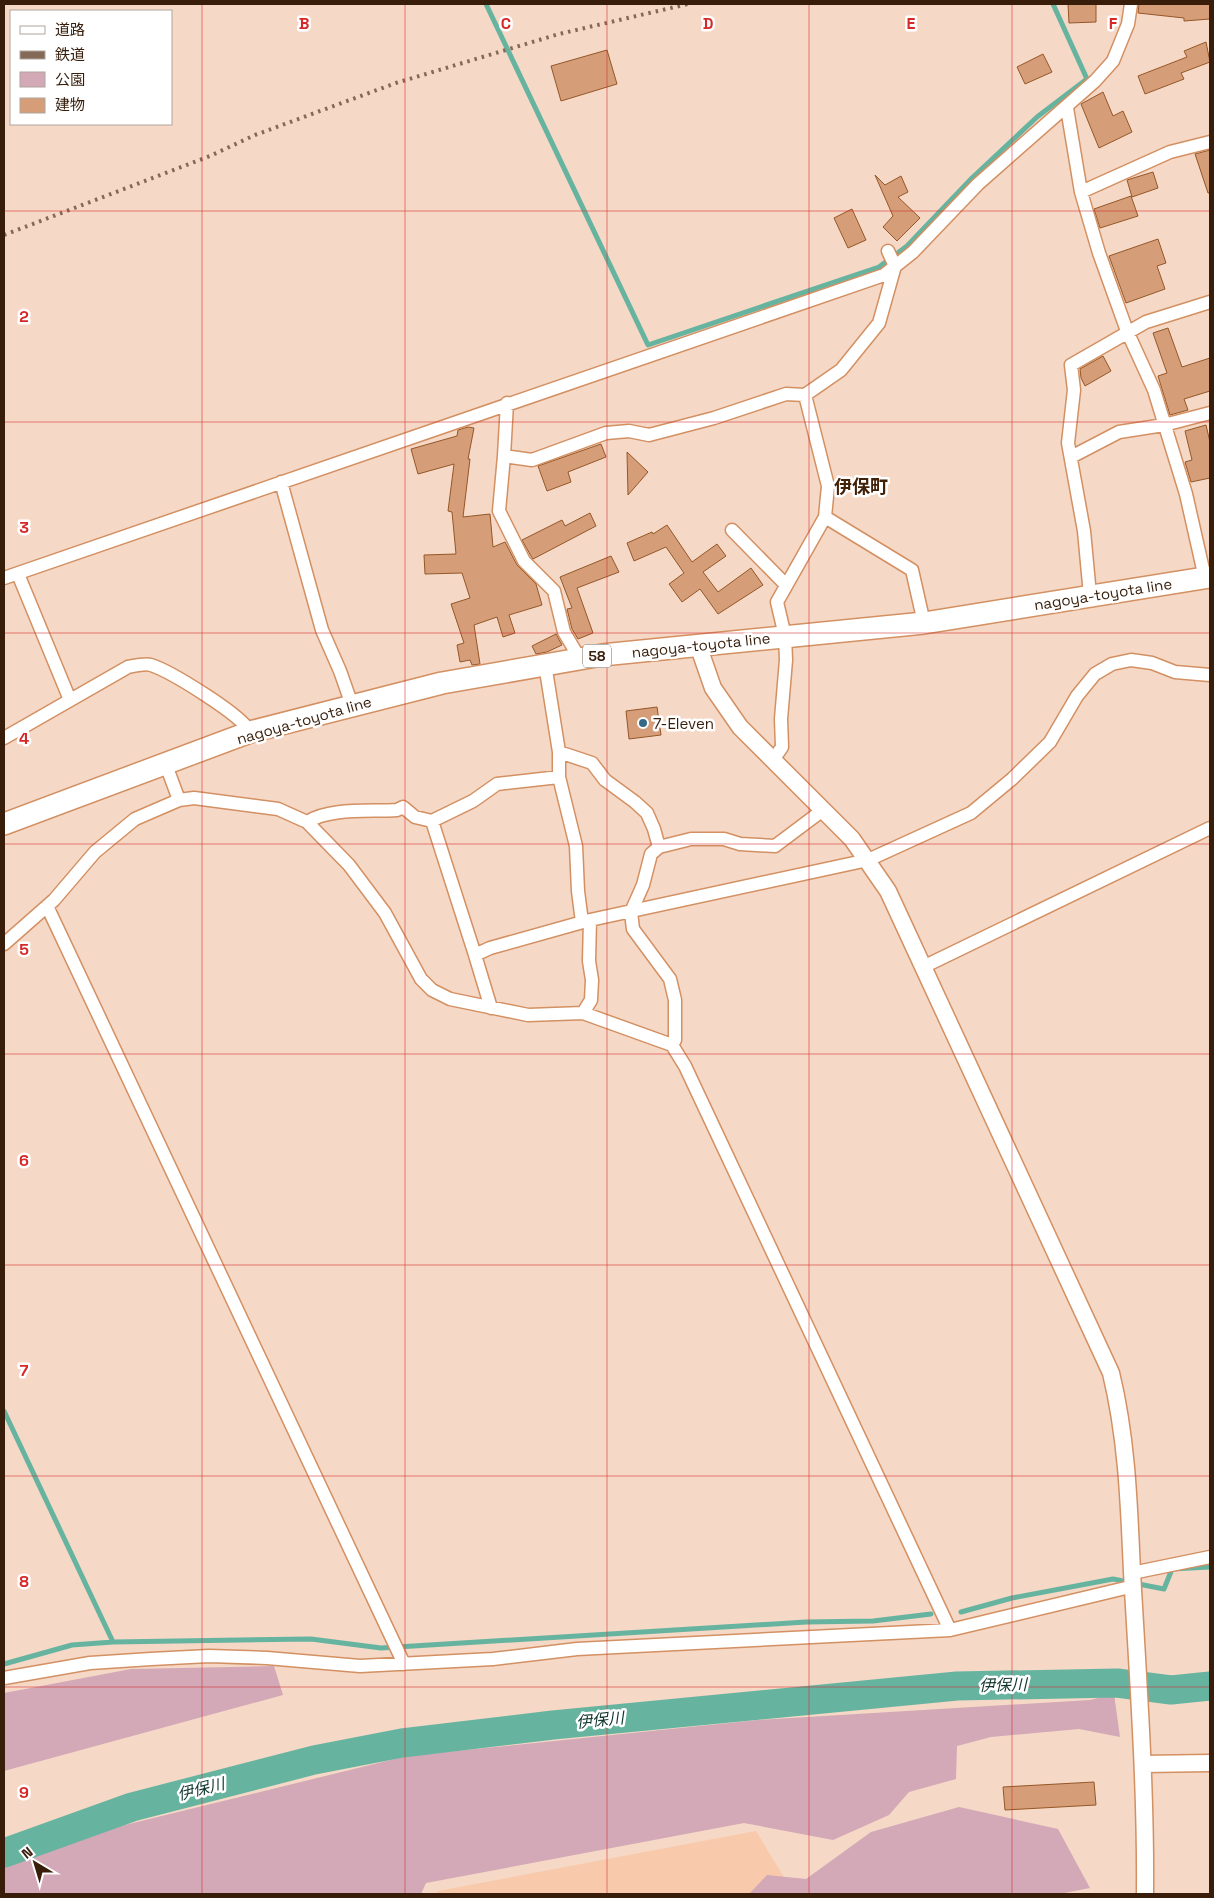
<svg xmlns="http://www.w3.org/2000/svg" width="1214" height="1898" viewBox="0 0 1214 1898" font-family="'Space Grotesk','Noto Sans JP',sans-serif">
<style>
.built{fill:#f8c9ab}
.green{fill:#d3a8b7}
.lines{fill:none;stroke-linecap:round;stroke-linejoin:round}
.stream{stroke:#66b4a0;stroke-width:5}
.river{stroke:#66b4a0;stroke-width:29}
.building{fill:#d59e78;stroke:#955728}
.minor-casing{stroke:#d39062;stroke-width:15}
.tertiary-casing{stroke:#d39062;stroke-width:19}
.primary-casing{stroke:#d39062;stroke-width:24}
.minor{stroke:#fff;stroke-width:12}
.tertiary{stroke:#fff;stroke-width:16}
.primary{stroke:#fff;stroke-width:21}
.rail{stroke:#856957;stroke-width:4;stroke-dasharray:2.5 5;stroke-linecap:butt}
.grid{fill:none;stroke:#d62828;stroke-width:1;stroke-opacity:0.55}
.poi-dot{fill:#366986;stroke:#fff;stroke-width:2}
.labels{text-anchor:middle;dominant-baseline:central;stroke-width:5;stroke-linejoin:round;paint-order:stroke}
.shield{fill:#fff;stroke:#736154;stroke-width:1}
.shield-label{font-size:14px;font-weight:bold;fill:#371d0a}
.street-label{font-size:15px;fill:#371d0a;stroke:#fff}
.poi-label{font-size:15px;fill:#371d0a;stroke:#fff;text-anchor:start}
.water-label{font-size:16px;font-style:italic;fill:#10362d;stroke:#fff}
.quarter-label{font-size:18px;font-weight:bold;fill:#412108;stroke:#fff}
.grid-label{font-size:16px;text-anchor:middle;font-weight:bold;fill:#d62828;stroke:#fff;stroke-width:5;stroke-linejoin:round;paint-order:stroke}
</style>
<rect width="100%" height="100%" fill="#f5d8c6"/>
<path class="built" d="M756,1831L794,1894H435L438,1891Z"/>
<path class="green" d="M274,1666L283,1695L4,1771V1693L131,1669Z
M1114,1694L1120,1737L1079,1729L991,1737L957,1746L956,1779L909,1792L889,1815L833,1840L744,1823L426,1883L421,1894H4V1865L96,1832L407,1756L758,1720L1090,1700Z
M959,1807L1058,1829L1090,1888L1059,1894H749L767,1875L806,1879L871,1832Z"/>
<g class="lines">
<path class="stream" d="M486,4L648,345L879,267L907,246L972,178L1037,117L1087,79L1053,4
M4,1411L113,1642L311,1639L381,1648L806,1622L873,1621L931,1614
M961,1612L1012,1598L1113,1579L1164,1589L1172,1569L1210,1567
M4,1664L72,1645L113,1642"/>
<path class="river" d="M4,1853L132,1807L314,1760L402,1743L553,1725L957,1686L1117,1683L1171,1690L1210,1686"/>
</g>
<path class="building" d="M1068,4H1096V22L1069,23Z
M1139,4H1210V19L1184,21V18L1138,13Z
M1206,42L1210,62L1181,73L1184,79L1145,94L1138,76L1187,57L1184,51Z
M607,50L617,84L561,101L551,66Z
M1043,54L1052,72L1025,84L1017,67Z
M1103,92L1113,116L1123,111L1132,132L1099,148L1081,104Z
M1210,150V193H1208L1195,154Z
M1153,172L1158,188L1132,197L1127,180Z
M875,175L885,185L901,176L908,192L898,197L920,218L897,241L883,227L893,216Z
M1131,196L1138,216L1100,228L1094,209Z
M852,209L866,240L848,248L834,218Z
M1158,239L1166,263L1157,266L1165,289L1126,303L1109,256Z
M1168,328L1182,367L1210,358V391L1184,399L1188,410L1170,415L1158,376L1167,373L1153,333Z
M1103,356L1111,371L1085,386L1081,378L1080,369Z
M1206,425L1210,442V478L1191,482L1185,462L1192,460L1185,431Z
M468,427L474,428L468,459H470L463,517L490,514L493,547L505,542L517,565L536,584L542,605L509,615L515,633L503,637L497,617L474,625L480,664L472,665L470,660L460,662L457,645L464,643L451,604L470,598L462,573L425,574L424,555L456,554L452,512L448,511L454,464L418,474L411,449L457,436L458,430Z
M601,444L606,457L568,472L571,482L547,491L538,466Z
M627,452L648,472L628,495Z
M590,513L596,526L533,559L531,556L522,540L562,520L565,526Z
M667,525L692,562L717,544L726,556L703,572L718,592L751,568L763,585L718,614L700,589L682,602L669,584L684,573L666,547L634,561L627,543L652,532L653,534Z
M611,556L619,572L577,588L593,633L578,639L572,629L567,609L572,608L560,577Z
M556,634L562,645L547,652L536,654L532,646Z
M657,707L661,735L629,739L626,711Z
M1094,1782L1096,1805L1005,1810L1003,1787Z"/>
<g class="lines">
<defs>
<path id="minor" d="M1067,108L1081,192L1099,253L1127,331L1154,390L1186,494L1205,578
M1081,192L1170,152L1210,142
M805,395L828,486L825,517
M507,403L504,456L532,460L606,433L629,431L649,435L714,418L786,394L805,395L841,370L879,323L895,266L888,251
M504,456L499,511L524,561L554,591L564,632L580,659
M1071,457L1119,432L1164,425L1210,413
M281,482L322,630L340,671L352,705
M732,530L786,585
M18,574L70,700
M4,578L884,275L913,252L978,184L1095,81L1113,61L1128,24L1131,4
M1090,595L1084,531L1068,443L1074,390L1071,365L1146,322L1210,302
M545,664L559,752V777L576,846L578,891L582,922
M4,738L128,667C134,666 145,663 151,665C170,671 242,715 250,732
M559,752L592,763L605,780L635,802L647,813L654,829L659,847
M773,760L782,747L781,719L786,660L785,636L777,602L825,517L912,570L924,623
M166,765L179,800
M432,821L473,801L497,784L559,777
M307,822C331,807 370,812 397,810L403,807L415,817L432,821L475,955
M47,906L404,1664
M4,944L54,900L95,852L135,819L179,800L194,798L278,809L307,822L349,865L385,913L421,979L432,990L450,999L528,1015L583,1013L672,1045L685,1066L950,1630
M923,967L1210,828
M491,1008L475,955L490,948L590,920L868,860L971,813L1012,779L1050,742L1077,696L1095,674L1112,664L1131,660L1152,663L1175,672L1210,675
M583,1013L591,1000L592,980L589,961L590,920
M672,1045L675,1040V1000L670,979L633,929L631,912L643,885L651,854L659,847L691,839H724L740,844L775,846L823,810
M1132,1573L1210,1557
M4,1678L90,1663L151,1659L209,1656L267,1658L360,1666L493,1659L577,1649L950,1630L1134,1586"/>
<path id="tertiary" d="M698,645L713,688L740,727L852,839L888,891L1111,1373C1127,1439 1129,1504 1132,1572C1138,1679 1146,1787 1145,1894
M1143,1764L1210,1763"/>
<path id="primary" d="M4,824L250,732L442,683L602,655L924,623L1210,577"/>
</defs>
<use href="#minor" class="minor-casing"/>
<use href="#tertiary" class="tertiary-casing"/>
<use href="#primary" class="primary-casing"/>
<use href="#minor" class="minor"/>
<use href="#tertiary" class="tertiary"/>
<use href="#primary" class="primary"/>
<path class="rail" d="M4,235L210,156L255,135L396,83L559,34L688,4"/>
</g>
<path class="grid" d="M202,4V1894M405,4V1894M607,4V1894M809,4V1894M1012,4V1894M4,211H1210M4,422H1210M4,633H1210M4,844H1210M4,1054H1210M4,1265H1210M4,1476H1210M4,1687H1210"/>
<circle class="poi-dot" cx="643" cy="723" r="5"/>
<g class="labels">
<rect class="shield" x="583" y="644.5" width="28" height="23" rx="4"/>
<g class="shield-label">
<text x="597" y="656">58</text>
</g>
<g class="street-label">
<text transform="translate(1103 594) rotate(-9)">nagoya-toyota line</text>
<text transform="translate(701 645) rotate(-6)">nagoya-toyota line</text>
<text transform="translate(304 720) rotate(-16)">nagoya-toyota line</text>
</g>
<g class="poi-label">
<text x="653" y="723">7-Eleven</text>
</g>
<g class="water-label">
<text transform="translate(1003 1685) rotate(-1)">伊保川</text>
<text transform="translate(600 1720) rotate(-6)">伊保川</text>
<text transform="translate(201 1789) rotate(-14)">伊保川</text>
</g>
<g class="quarter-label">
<text x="861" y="486">伊保町</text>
</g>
</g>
<g class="grid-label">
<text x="304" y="29">B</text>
<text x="506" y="29">C</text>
<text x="708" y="29">D</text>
<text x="911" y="29">E</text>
<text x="1113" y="29">F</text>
<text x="24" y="322">2</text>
<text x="24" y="533">3</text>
<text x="24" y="744">4</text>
<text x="24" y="955">5</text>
<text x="24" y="1166">6</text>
<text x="24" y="1376">7</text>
<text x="24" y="1587">8</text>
<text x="24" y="1798">9</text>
</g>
<rect width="1214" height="1898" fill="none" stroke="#371d0a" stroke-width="10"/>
<rect x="10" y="10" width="162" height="115" fill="#ffffff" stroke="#afa59d"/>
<rect x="20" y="26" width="25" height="8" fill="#ffffff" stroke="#afa59d"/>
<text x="55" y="35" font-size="15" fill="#371d0a">道路</text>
<rect x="20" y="51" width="25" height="8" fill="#856957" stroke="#afa59d"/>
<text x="55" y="60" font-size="15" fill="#371d0a">鉄道</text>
<rect x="20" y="72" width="25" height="15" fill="#d3a8b7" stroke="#afa59d"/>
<text x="55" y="85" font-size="15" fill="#371d0a">公園</text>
<rect x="20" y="98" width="25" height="15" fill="#d59e78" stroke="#afa59d"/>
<text x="55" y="110" font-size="15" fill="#371d0a">建物</text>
<g transform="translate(35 1863) rotate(322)" stroke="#ffffff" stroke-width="4" paint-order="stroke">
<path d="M0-4L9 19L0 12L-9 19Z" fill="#371d0a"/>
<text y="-8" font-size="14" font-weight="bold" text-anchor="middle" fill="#371d0a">N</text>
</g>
</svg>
